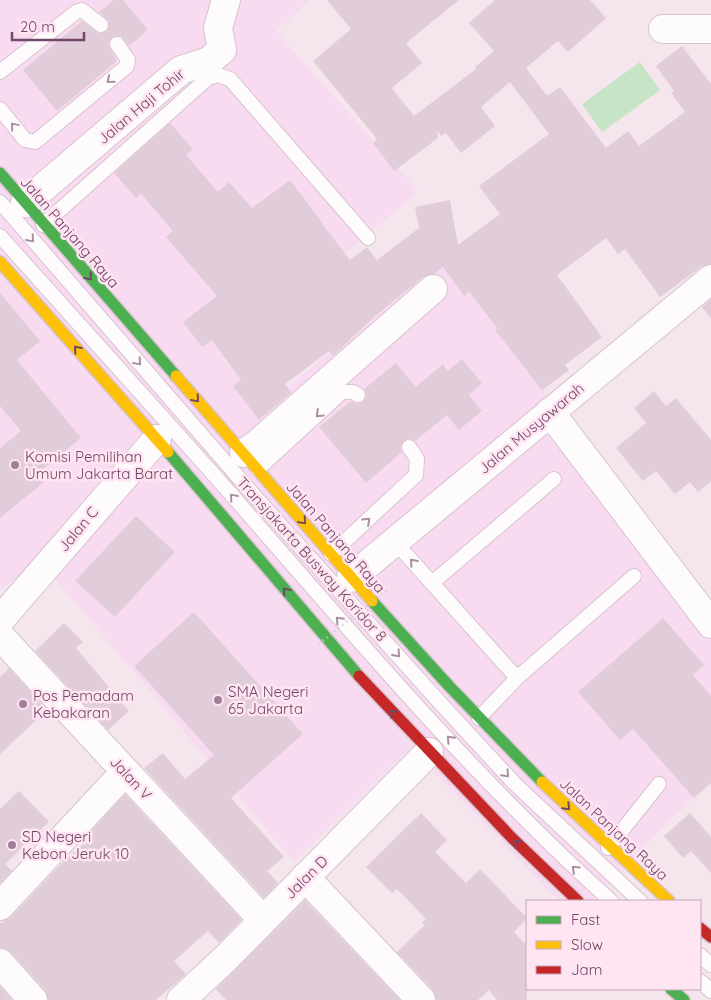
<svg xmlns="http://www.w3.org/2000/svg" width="711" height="1000" viewBox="0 0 711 1000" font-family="Quicksand,sans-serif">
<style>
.commercial{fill:#f9dbf1}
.water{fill:#c8e4c6}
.building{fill:#e1cdda}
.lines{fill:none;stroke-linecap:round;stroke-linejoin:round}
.lane-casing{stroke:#d6c3cf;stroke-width:16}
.street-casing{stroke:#d6c3cf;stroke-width:30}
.fast-casing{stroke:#d4c3cf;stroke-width:14}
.slow-casing{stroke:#d4c3cf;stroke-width:14}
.jam-casing{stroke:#d4c3cf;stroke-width:14}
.lane{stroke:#fefbfc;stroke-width:14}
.street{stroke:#fefbfc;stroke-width:28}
.fast{stroke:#4caf50;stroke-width:11}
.slow{stroke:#ffc107;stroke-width:11}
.jam{stroke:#c62828;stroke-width:11}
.path-bridge{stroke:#d4c5cf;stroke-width:3;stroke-dasharray:1 4;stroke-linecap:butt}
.oneway{stroke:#a990a3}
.oneway2{stroke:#714868}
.poi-dot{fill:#9f7f97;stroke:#ffe4f2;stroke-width:2}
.labels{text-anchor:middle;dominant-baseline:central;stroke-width:5;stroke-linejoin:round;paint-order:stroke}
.street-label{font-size:15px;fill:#714868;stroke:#ffe4f2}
.poi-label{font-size:15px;fill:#714868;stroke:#ffe4f2;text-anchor:start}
</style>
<rect width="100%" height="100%" fill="#f5e5ed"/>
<path class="commercial" d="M0,0H310L276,31L418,191L223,360L269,403L443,258L711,612V784L674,816L593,901H559L410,748L294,862L41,562L0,589Z"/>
<path class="water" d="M640,62L660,90L602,132L582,104Z"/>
<path class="building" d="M114,0H123L148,30L129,46L121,36L112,37L108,45L117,61L57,111L23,70L82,21L99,34L108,31L109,21L99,12Z
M327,0H459L406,43L422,63L392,88L414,116L476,69L475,67L494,51L469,23L495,0H590L606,18L568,52L558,41L526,68L547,96L560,87L606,148L628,131L639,146L685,112L671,93L674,91L656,66L682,46L711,84V264L701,267L660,297L625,249L618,254L606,238L557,275L602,337L565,365L569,370L542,390L495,330L497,328L469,292L464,296L443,267L434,274L423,277L375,316L333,356L329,351L285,384L291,393L259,420L233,386L241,380L212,340L202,347L183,322L217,296L166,237L173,231L141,194L136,198L114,173L170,123L193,149L186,155L218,192L229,182L252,208L290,180L324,225L322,226H324L350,260L367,247L377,260L419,228L415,207L450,200L458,245L500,214L479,186L549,134L510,82L481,107L495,126L461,153L446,133L441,136L437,130L438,138L394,171L373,143L377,139L313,61L351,29Z
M0,293L40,341L17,360L81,438L37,474L44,482L0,518V448L21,431L0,406Z
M711,299V318L702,307Z
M462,359L482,383L469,395L482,411L459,430L447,415L415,441L409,438L405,440L400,447L402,452L366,483L319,427L351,401L357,404L363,402L367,396L364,389L396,363L416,387L443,364L448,371Z
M654,391L666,406L676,398L711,440V481L698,492L690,482L675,494L656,471L643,481L616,448L646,423L634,408Z
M136,516L175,552L115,617L75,581Z
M194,612L303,734L231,798L284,857L267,871L278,883L264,898L144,768L163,753L185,779L214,755L134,666Z
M663,618L704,665L693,675L711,696V783L694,798L633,729L620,740L578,692Z
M64,623L83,642L76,648L129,711L108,730L35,651Z
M9,668L47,710L0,754V677Z
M19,791L49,822L5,864L12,871L0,883V809Z
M125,794L242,920L219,943L208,931L174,961L186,974L156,1000H48L45,990L12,953L0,948V923L11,917L64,861L84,843L82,841Z
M421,813L447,840L435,852L466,883L480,869L527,918L514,932L527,946V1000H497L489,990L478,1000H436L432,989L397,952L425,925L422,922L426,919L397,889L392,893L366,867Z
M690,813L711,837V873L691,851L683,858L664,836Z
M305,900L400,1000H226L216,989Z
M0,986L12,1000H0Z"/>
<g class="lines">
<defs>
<path id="lane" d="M0,72L76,12L82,10L101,25
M0,109L25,140L35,142L127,66L128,60L117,44
M0,202L251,492L442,705L515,784L640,901
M43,225L208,78L218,75L230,79L368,238
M0,236C77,322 154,407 230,493C352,633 473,777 611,901
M258,469L342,392H353L358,395
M395,542L517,678
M331,554L416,475L417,459L409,447
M432,583L554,479
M479,718L517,678L634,576
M608,848L659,784
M700,955L711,965
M700,981L711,991"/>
<path id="street" d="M663,29H711
M25,203L181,70L209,61L222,50L218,28L226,0
M550,412L711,624
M244,453L256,445L433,289
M351,578L711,279
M0,620L157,439
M0,636L263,920
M305,877L421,1000
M0,906L125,772
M0,963L33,1000
M181,1000L226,958L429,752"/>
<path id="fast" d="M0,173L176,376
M168,452L359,676
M372,601L449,686L542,782
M671,989L684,1000"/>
<path id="slow" d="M0,262L168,452
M176,376L372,601
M542,782L669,901"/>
<path id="jam" d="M359,676L512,838L578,901
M700,928L711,937"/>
</defs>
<use href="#lane" class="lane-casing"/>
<use href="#street" class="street-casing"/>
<use href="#fast" class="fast-casing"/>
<use href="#slow" class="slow-casing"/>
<use href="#jam" class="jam-casing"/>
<use href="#lane" class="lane"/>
<use href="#street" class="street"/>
<use href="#fast" class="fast"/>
<use href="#slow" class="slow"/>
<use href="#jam" class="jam"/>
<path class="path-bridge" d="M319,644L387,589"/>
</g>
<defs><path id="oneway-chevron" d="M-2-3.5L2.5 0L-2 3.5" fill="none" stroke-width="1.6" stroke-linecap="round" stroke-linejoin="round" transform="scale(1.25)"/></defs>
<g class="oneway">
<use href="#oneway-chevron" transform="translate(110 80) rotate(141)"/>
<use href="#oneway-chevron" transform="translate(14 126) rotate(-130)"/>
<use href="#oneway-chevron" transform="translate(31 239) rotate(49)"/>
<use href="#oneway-chevron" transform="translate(138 362) rotate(49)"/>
<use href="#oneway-chevron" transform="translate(319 414) rotate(137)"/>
<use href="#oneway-chevron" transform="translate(233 497) rotate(-131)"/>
<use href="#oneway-chevron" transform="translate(367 521) rotate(-43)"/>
<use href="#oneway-chevron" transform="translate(413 562) rotate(-132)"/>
<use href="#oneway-chevron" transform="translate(339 620) rotate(-133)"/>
<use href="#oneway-chevron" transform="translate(397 654) rotate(48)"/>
<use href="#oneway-chevron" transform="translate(450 739) rotate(-133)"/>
<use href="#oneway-chevron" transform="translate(506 774) rotate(47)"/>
<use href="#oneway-chevron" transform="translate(575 869) rotate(-137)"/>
</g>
<g class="oneway2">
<use href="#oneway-chevron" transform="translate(89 277) rotate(49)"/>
<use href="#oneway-chevron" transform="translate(77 349) rotate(-132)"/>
<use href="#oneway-chevron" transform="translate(196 399) rotate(49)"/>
<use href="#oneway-chevron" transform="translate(303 521) rotate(49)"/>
<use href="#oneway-chevron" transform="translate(286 591) rotate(-130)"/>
<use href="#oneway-chevron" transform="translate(393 713) rotate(-133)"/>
<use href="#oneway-chevron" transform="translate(567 807) rotate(45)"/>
<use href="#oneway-chevron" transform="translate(517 843) rotate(-136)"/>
</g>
<g class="poi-dot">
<circle cx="15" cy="465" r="5"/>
<circle cx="218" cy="700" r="5"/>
<circle cx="23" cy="704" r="5"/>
<circle cx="12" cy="845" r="5"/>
</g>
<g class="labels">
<g class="street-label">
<text transform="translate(141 106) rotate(-40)">Jalan Haji Tohir</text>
<text transform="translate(70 232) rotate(49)">Jalan Panjang Raya</text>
<text transform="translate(531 428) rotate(-40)">Jalan Musyawarah</text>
<text transform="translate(78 529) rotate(-50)">Jalan C</text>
<text transform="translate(336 537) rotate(49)">Jalan Panjang Raya</text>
<text transform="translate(312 559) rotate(48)">Transjakarta Busway Koridor 8</text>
<text transform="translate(131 778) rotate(47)">Jalan V</text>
<text transform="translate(614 829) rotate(43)">Jalan Panjang Raya</text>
<text transform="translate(306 877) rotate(-45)">Jalan D</text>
</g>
<g class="poi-label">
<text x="25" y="456">Komisi Pemilihan<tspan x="25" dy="17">Umum Jakarta Barat</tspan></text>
<text x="228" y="691">SMA Negeri<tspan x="228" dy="17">65 Jakarta</tspan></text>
<text x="33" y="695">Pos Pemadam<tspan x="33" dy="17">Kebakaran</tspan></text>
<text x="22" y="836">SD Negeri<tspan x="22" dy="17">Kebon Jeruk 10</tspan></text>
</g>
</g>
<rect x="526" y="900" width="175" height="90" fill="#ffe4f2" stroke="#c6a6bb"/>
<rect x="536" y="916" width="25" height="8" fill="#4caf50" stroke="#c6a6bb"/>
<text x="571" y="925" font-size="15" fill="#714868">Fast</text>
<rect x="536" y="941" width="25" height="8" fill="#ffc107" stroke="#c6a6bb"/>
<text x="571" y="950" font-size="15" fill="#714868">Slow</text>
<rect x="536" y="966" width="25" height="8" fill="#c62828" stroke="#c6a6bb"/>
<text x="571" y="975" font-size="15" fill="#714868">Jam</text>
<path d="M12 32v8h72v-8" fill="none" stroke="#714868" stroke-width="2.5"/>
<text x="20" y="32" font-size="15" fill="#714868" stroke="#ffe4f2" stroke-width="4" paint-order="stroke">20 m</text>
</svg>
